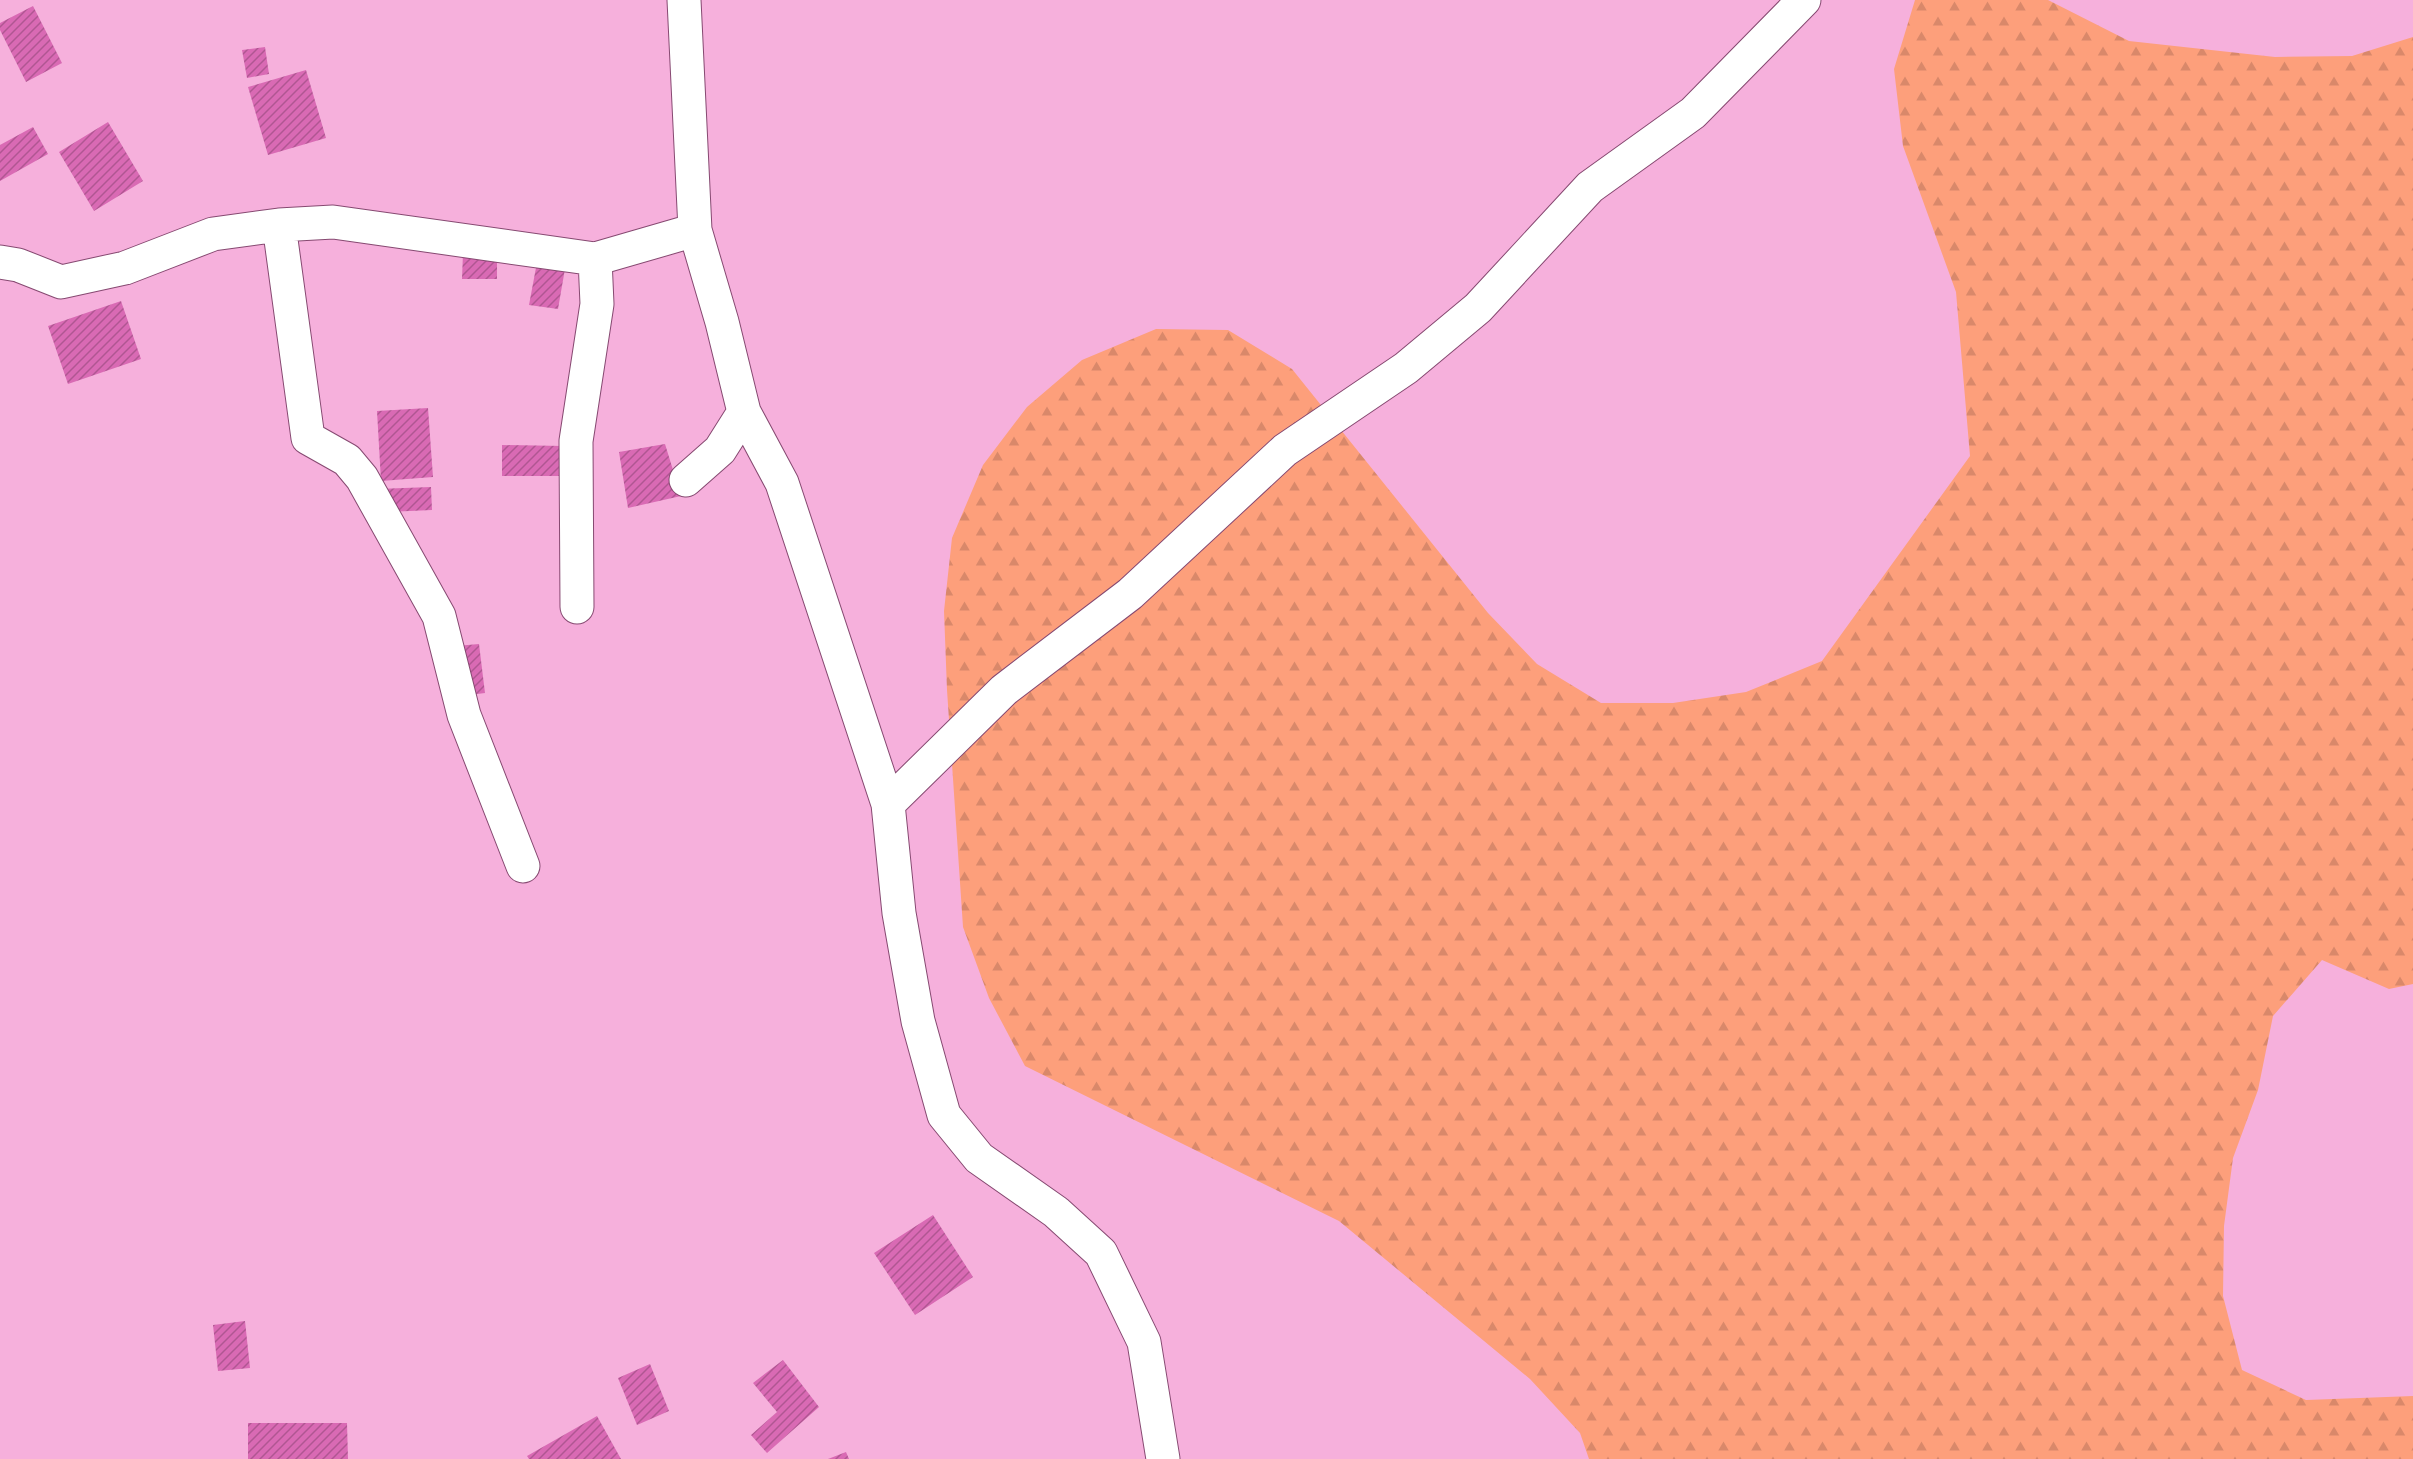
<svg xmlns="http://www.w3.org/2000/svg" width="2413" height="1459" viewBox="0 0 2413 1459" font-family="Lato,sans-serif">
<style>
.forest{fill:url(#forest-firs)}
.building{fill:url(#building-hatch)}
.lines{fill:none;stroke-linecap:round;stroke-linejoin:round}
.street-casing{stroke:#864971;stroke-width:35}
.street{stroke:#fff;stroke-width:33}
</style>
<defs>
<pattern id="forest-firs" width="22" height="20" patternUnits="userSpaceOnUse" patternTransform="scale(1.5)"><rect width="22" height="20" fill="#fd9f7b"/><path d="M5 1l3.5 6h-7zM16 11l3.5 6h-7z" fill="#d9886a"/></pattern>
<pattern id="building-hatch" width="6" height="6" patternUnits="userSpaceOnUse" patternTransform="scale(1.5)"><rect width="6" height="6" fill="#d96ab4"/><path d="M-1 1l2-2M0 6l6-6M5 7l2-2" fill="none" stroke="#b05692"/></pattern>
</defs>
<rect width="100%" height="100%" fill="#f6b0dc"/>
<path class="forest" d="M1915,0H2048L2129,41L2275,57L2352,56L2413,37V984L2389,989L2322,960L2273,1016L2258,1090L2233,1158L2224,1226L2223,1296L2242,1370L2306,1400L2413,1396V1459H1589L1580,1433L1530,1379L1339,1221L1025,1066L989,998L963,927L947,690L944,611L952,538L983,465L1027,407L1082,360L1156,329L1228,330L1292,369L1488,613L1537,664L1601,703H1673L1746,692L1822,661L1970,456L1956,292L1903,146L1894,69Z"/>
<path class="building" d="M33,6L62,63L26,82L0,30V23Z
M265,47L269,74L247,78L242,50Z
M306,70L326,138L268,155L248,87Z
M108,122L143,181L94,211L59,152Z
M33,127L48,154L0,181V145Z
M463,253L497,254V279H462Z
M538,257L566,263L558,309L529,305Z
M121,301L141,359L68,384L48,326Z
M428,408L433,477L381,481L377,411Z
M665,444L681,496L628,508L619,452Z
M502,445L564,446V476H502Z
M431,487L432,510L387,512L377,489Z
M479,644L485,693L462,696L456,646Z
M933,1215L973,1277L915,1315L874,1253Z
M245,1321L250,1368L218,1371L213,1325Z
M783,1360L819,1407L767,1453L751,1435L777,1412L753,1383Z
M650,1364L669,1411L637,1425L618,1378Z
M597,1416L621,1459H529L527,1456Z
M248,1423H347L348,1459H248Z
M846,1452L849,1459H828Z"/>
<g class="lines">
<defs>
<path id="street" d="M684,0L695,230L722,322L744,412L782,483L888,804L899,913L918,1021L944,1115L979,1158L1056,1212L1101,1253L1144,1342L1163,1459
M279,225L308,438L347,460L362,478L439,616L464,715L523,866
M0,262L18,265L61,282L125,268L213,234L279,225L333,222L595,259L695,230
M686,480L720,450L744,412
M577,607L576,441L597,304L595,259
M888,804L1004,690L1130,594L1285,450L1406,368L1478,308L1590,187L1693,113L1804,0"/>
</defs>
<use href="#street" class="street-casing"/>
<use href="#street" class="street"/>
</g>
</svg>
